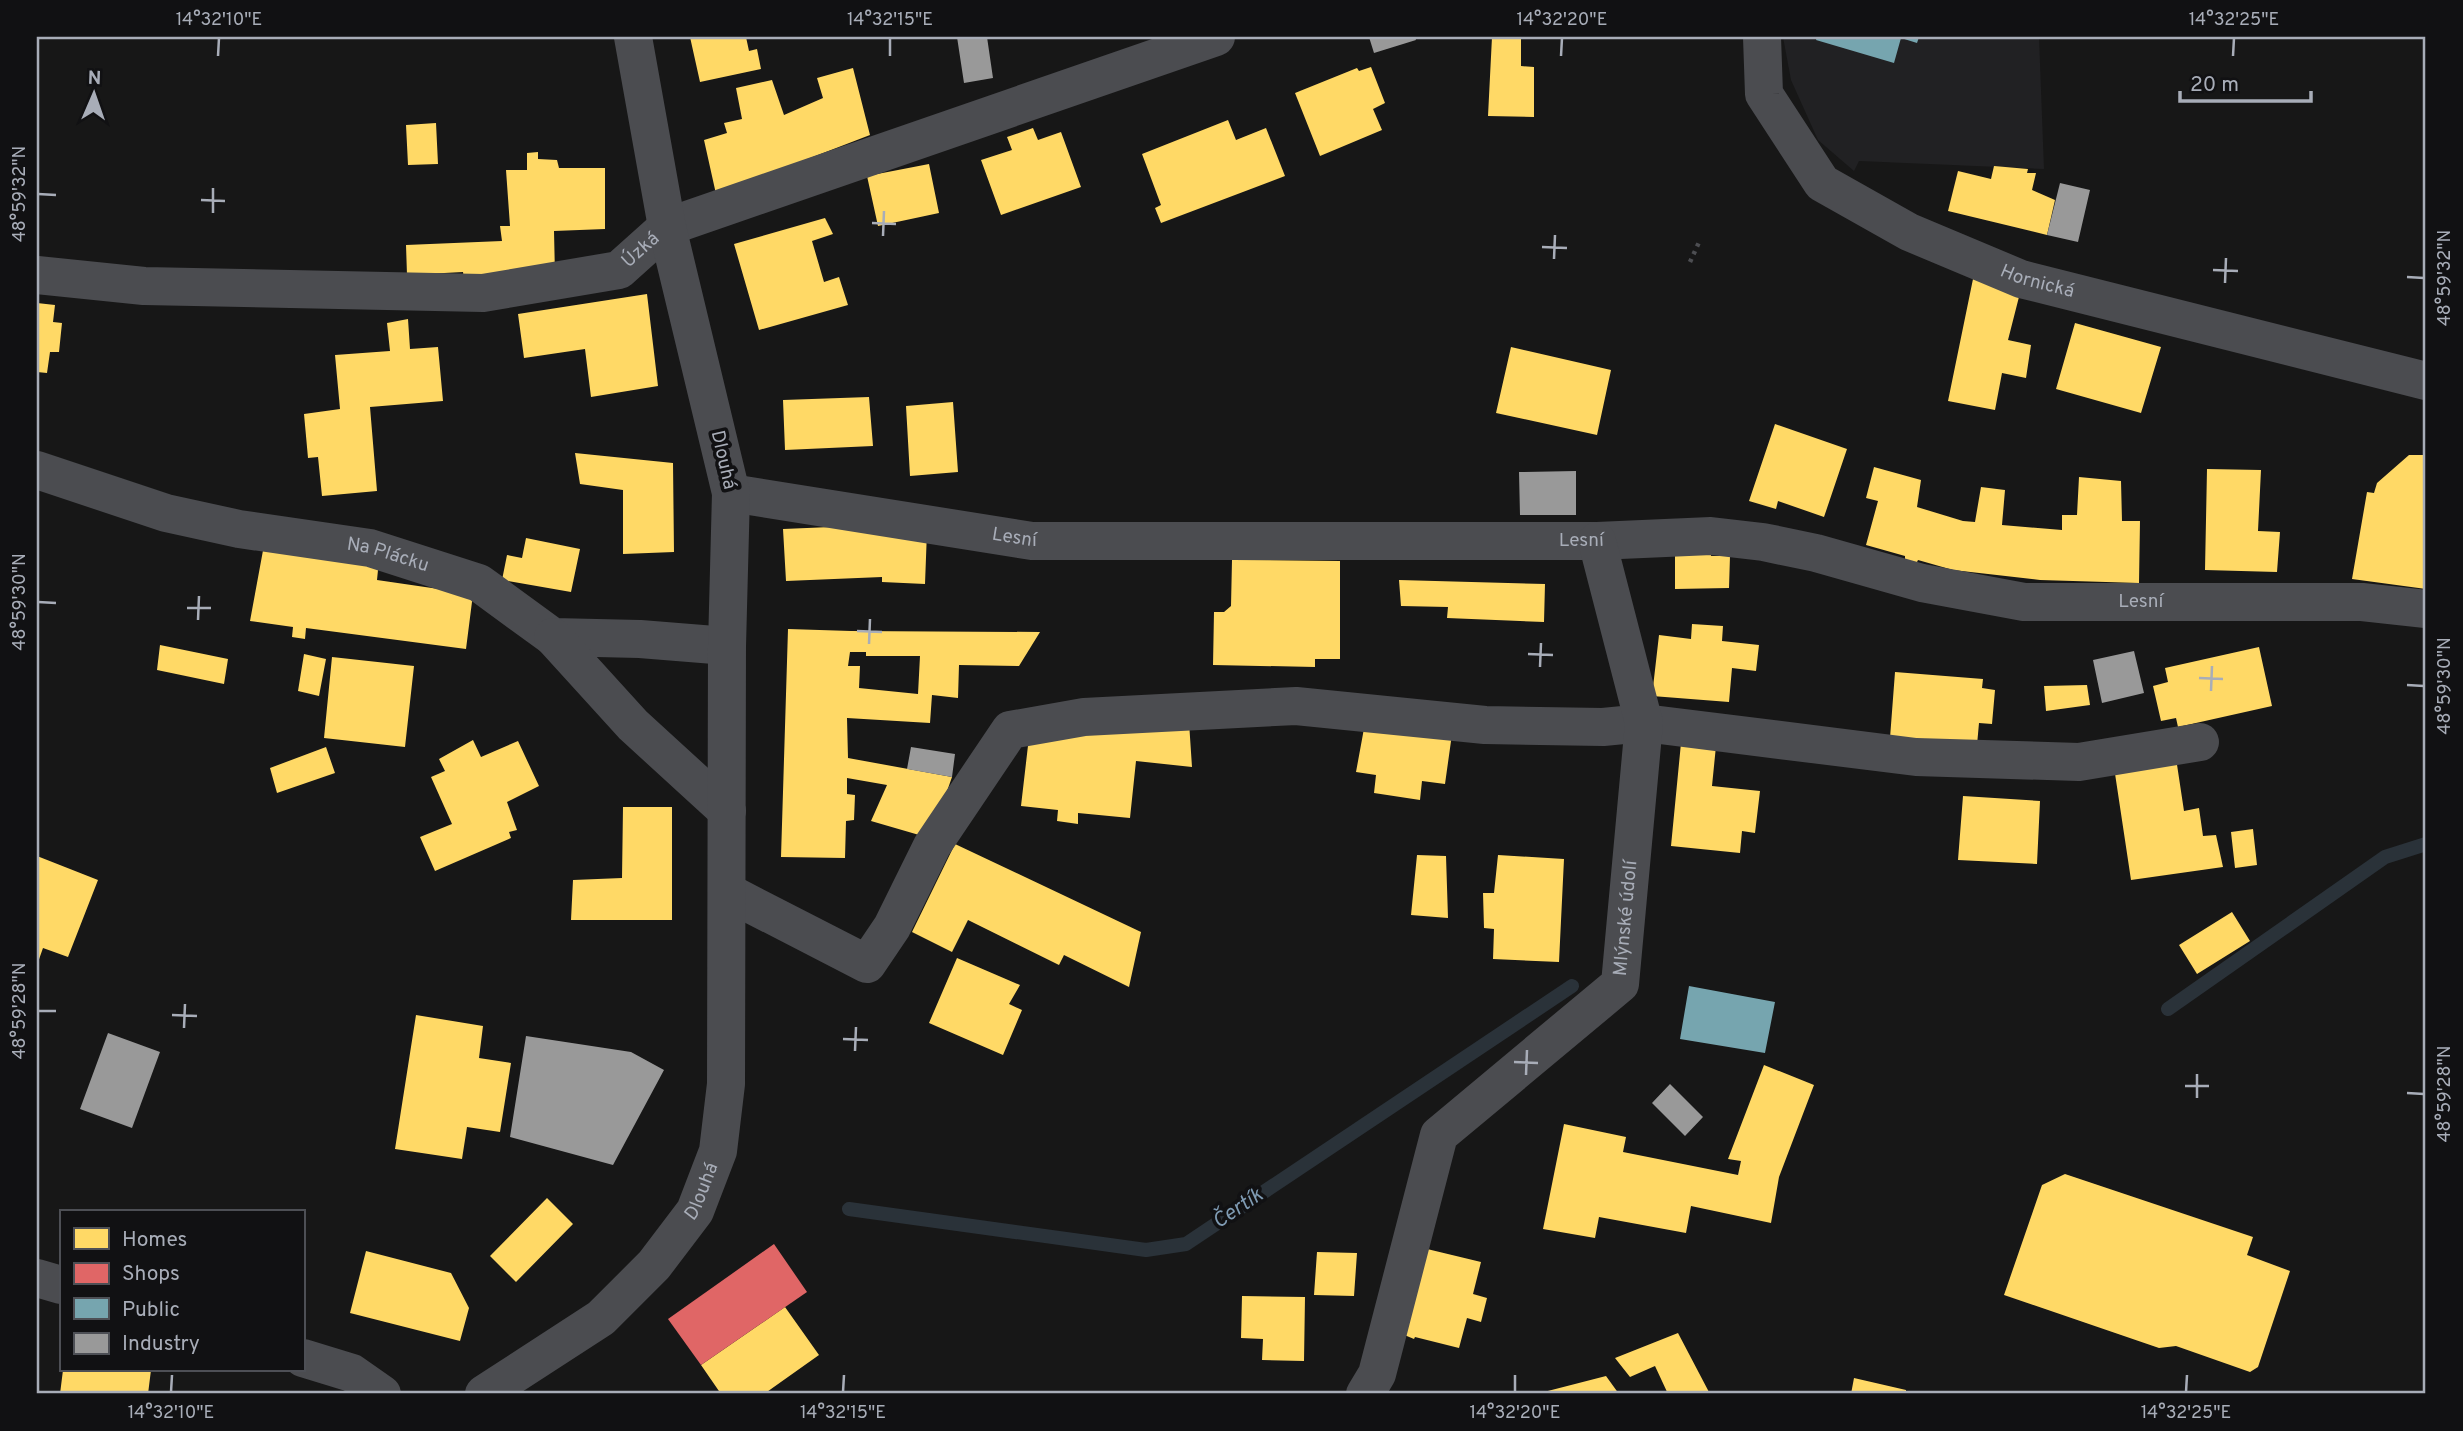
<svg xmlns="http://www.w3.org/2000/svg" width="2463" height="1431" viewBox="0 0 2463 1431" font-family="Overpass,sans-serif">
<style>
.built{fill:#212123}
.homes{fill:#ffd966;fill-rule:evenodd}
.shops{fill:#e06666}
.public{fill:#76a5af}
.industry{fill:#999}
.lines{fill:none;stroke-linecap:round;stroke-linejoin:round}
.stream{stroke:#2a3239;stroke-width:14}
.path{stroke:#4d4e52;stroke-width:4.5;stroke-dasharray:3.5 5;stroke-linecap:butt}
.street{stroke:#4b4c50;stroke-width:38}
.ticks{fill:none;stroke:#a8adb8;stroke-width:2.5}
.labels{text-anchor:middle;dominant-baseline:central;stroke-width:7;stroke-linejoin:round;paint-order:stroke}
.street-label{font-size:19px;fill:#a8adb8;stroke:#111113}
.water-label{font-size:21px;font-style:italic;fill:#7f9bb3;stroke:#111113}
.neatline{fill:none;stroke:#a8adb8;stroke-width:2.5}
.ticks-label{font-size:18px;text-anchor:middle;fill:#a8adb8}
</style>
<rect width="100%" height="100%" fill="#171717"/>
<path class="built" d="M1783,37H2039L2044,169L1859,161L1854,171L1818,140L1791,80Z"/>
<path class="homes" d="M690,37H746L749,51L757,49L761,69L700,82Z
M1492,37H1521V66L1534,67V117L1488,116Z
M1371,67L1385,103L1373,109L1382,130L1320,156L1295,93L1357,68L1359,71Z
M853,68L870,135L716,194L704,140L727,133L724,123L742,119L736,88L772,80L784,115L823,98L817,78Z
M1228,120L1236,140L1266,128L1285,176L1161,223L1155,208L1161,205L1142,154Z
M436,123L438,164L408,165L406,125Z
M1033,128L1038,140L1061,132L1081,187L1001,215L981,160L1012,150L1007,137Z
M538,152V159L557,160L559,168H605V229L554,231L555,275L464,279L463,272L407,275L406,245L502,241L500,226H510L506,170H527V153Z
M929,164L939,213L878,226L867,176Z
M1994,166L2028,169L2027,173H2036L2032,190L2055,200L2047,235L1948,211L1958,171L1991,179Z
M825,218L833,234L812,241L824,282L839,277L848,305L759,330L734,244Z
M1973,279L2021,289L2008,340L2031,345L2026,378L2002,373L1995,410L1948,401Z
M647,294L658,386L591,397L585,349L524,358L518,314Z
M37,303L55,305L53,322L62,323L59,352H50L47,373L37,372Z
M408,319L410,349L438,347L443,401L370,407L377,491L322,496L318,457L308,458L304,414L340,409L335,355L390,351L387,323Z
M2075,323L2161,347L2141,413L2056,389Z
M1511,347L1611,370L1597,435L1496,413Z
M869,397L873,446L785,450L783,400Z
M953,402L958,472L910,476L906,406Z
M1775,424L1847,449L1824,517L1778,501L1776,509L1749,501Z
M575,453L673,463L674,552L623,554V490L580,484Z
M2409,455H2426V589L2352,579L2367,492L2374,493L2377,483Z
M1874,467L1921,480L1917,507L1963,521L1975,522L1981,487L2005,490L2002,525L2062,530V515H2077L2079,477L2121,481L2122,521H2140L2139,583L2040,580L1953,570L1918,560L1916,564L1905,561V556L1866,545L1878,501L1866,498Z
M2207,469L2261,470L2258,531L2280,532L2277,572L2205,570Z
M879,525L927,531L925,584L882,582V577L786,581L783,529Z
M526,538L580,549L571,592L502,580L507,555L522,558Z
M264,545L379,560L377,580L473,594L466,649L306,628L305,639L292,637L293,627L250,621Z
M1711,552V556H1730L1729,588L1675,589V556Z
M1232,560L1340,561V659H1315V667L1213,665L1214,612H1224L1231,606Z
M1399,580L1545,584L1544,622L1447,618L1448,607L1401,606Z
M1692,624L1723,626L1722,641L1759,645L1756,671L1732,668L1729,702L1652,696L1659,635L1691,639Z
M788,629L851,631L1040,632L1019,666L959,665L958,698L932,695L930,723L847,718L848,758L952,777L939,814L926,837L871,821L887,785L847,778V794L855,795L854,820L846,821L845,858L781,857ZM850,652H866V656H920L918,694L859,688L860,666H848Z
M160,645L228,659L224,684L157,670Z
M2259,647L2272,706L2178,727L2176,718L2161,721L2153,686L2168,682L2165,668Z
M304,654L326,659L319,696L298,691Z
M332,657L414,666L405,747L324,738Z
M1895,672L1983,679L1982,688L1995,690L1992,724L1979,723L1977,745L1890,738Z
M2087,685L2090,705L2046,711L2044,686Z
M1189,722L1192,767L1136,761L1130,818L1078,813V824L1057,821L1058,810L1021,806L1029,737Z
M1365,723L1452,734L1445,784L1422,781L1420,800L1374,793L1376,775L1356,772Z
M473,740L481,757L518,741L539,786L507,802L517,830L509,832L511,838L435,871L420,837L452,824L431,777L445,771L439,759Z
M1681,743L1716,746L1712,786L1760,791L1755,833L1742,831L1740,853L1671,846Z
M326,747L335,773L277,793L270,768Z
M2176,758L2184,811L2199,808L2203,836L2216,835L2223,867L2131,880L2114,767Z
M1963,796L2040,801L2037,864L1958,860Z
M623,807H672V920H571L573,880L622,878Z
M2253,829L2257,865L2235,868L2231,832Z
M955,844L1141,932L1129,987L1064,955L1059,965L968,920L952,952L912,932Z
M1417,855L1446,856L1448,918L1411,915Z
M1498,855L1564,859L1559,962L1493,959L1494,929L1484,928L1483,893H1494Z
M37,856L98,880L68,957L43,948L37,965Z
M2232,912L2250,941L2197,974L2179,945Z
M957,958L1020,985L1009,1004L1022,1010L1003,1055L929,1023Z
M416,1015L483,1026L479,1058L511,1063L500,1132L467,1127L462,1159L395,1149Z
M1764,1065L1814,1085L1779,1177L1771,1223L1691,1206L1686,1233L1599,1217L1595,1238L1543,1229L1564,1124L1626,1137L1623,1152L1738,1175L1741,1161L1728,1159Z
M2065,1174L2253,1237L2247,1255L2290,1271L2258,1367L2250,1372L2176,1346L2159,1348L2004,1295L2042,1185Z
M547,1198L573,1224L516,1282L490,1256Z
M1423,1248L1481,1262L1473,1294L1487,1298L1481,1322L1467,1318L1459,1348L1415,1337L1414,1339L1402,1334Z
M366,1251L451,1273L469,1308L460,1341L350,1313Z
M1317,1252L1357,1253L1354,1296L1314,1295Z
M1242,1296L1305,1297L1304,1361L1262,1360L1263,1339L1241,1338Z
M785,1307L819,1355L764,1394H721L701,1365Z
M1678,1333L1710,1394H1668L1655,1366L1630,1377L1615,1358Z
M63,1370H151L148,1394H60Z
M1606,1376L1619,1394H1540V1393Z
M1854,1378L1906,1390V1394H1851Z"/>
<path class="shops" d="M774,1244L807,1292L701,1365L668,1319Z"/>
<path class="public" d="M1817,37H1919L1917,43L1901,38L1894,63L1816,40Z
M1689,986L1775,1002L1765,1053L1680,1039Z"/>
<path class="industry" d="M957,37H987L993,78L964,83Z
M1369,37H1415L1416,40L1374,53Z
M2060,183L2090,190L2078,242L2047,235Z
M1576,471V515H1520L1519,472Z
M2134,651L2144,693L2102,703L2093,660Z
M911,747L955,754L952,777L907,769Z
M108,1033L160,1052L132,1128L80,1109Z
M526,1036L631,1052L664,1070L613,1165L510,1137Z
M1670,1084L1703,1117L1685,1136L1652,1103Z"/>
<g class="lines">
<path class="stream" d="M2168,1009L2385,857L2426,844
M849,1209L1146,1250L1186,1244L1572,986"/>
<path class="path" d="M1690,262L1700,240"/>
<g class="street">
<path id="s1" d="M1762,37L1764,94L1822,183L1909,232L2021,279L2426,381"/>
<path id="s2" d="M37,275L144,286L483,293L619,270L667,227L1216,37"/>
<path id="s3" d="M37,470L166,513L239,529L370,548L479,583L553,637L640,639L727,646"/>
<path id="s4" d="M731,493L1032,541H1597L1711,536L1763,542L1816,553L1922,583L2024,602H2362L2426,609"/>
<path d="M553,637L633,725L727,811"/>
<path d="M727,892L867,964L892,927L932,846L1010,730L1084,717L1296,706L1485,725L1603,727L1644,723L1916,757L2079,762L2200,742"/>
<path d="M37,1278L61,1285"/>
<path d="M303,1358L352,1373L382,1394"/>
<path id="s5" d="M484,1394L601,1318L654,1265L695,1211L718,1151L726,1084L727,646L731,493L667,227L633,37"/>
<path id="s6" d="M1365,1394L1377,1374L1439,1135L1620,984L1644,723L1597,541"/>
</g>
</g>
<path class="ticks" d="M218,56L219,38M890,56V38M1561,56L1562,38M2233,56L2234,38M38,194L56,195M201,200L225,201M213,213V188M872,223L896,224M883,236L884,211M1542,247L1567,248M1554,259L1555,235M2213,270L2238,271M2407,277L2424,278M2225,283L2226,258M38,602L56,603M187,608H211M198,620L199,596M857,631L882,632M869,644L870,619M1528,654L1553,655M1540,667L1541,643M2199,678L2223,679M2407,685L2424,686M2211,691L2212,666M38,1011H56M172,1015L197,1016M184,1028L185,1004M843,1039L868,1040M855,1051L856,1027M1514,1062L1538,1063M1526,1075L1527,1050M2185,1086H2209M2407,1093L2424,1094M2197,1098V1074M171,1392L172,1375M843,1392L844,1375M1515,1392V1375M2186,1392L2187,1375"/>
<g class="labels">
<g class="street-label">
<text stroke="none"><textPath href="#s2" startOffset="614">Úzká</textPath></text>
<text stroke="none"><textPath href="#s1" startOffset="401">Hornická</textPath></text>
<text transform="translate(723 460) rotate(77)">Dlouhá</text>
<text stroke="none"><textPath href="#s4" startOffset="287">Lesní</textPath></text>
<text stroke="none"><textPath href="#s4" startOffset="854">Lesní</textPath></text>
<text stroke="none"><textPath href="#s3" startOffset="362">Na Plácku</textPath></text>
<text stroke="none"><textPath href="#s4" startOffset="1421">Lesní</textPath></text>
<text stroke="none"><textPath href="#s6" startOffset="572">Mlýnské údolí</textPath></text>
<text stroke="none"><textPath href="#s5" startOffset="303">Dlouhá</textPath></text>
</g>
<g class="water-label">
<text transform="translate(1238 1209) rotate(-34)">Čertík</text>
</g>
</g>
<rect width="2463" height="1431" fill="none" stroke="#111113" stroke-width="77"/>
<rect x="60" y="1210" width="245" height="161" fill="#111113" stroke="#4d4f55" stroke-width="2"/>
<rect x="74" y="1228" width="35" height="21" fill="#ffd966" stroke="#4d4f55" stroke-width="2"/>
<text x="122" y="1246" font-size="21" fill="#a8adb8">Homes</text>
<rect x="74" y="1263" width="35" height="21" fill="#e06666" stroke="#4d4f55" stroke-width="2"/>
<text x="122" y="1280" font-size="21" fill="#a8adb8">Shops</text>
<rect x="74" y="1298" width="35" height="21" fill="#76a5af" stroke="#4d4f55" stroke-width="2"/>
<text x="122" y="1316" font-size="21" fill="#a8adb8">Public</text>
<rect x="74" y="1333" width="35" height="21" fill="#999999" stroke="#4d4f55" stroke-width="2"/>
<text x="122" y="1350" font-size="21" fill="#a8adb8">Industry</text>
<g transform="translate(94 94) rotate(2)" stroke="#111113" stroke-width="5" paint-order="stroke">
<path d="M0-5L12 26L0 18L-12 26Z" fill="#a8adb8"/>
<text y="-10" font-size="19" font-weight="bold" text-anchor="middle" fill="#a8adb8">N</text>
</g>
<path d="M2180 91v10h131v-10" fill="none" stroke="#a8adb8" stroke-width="3.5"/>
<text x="2190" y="91" font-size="21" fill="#a8adb8" stroke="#111113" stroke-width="5" paint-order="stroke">20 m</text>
<rect x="38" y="38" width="2386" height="1354" class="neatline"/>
<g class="ticks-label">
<text x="219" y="25">14°32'10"E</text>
<text x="890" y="25">14°32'15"E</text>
<text x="1562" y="25">14°32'20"E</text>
<text x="2234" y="25">14°32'25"E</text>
<text transform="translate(19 194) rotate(-90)" y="6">48°59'32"N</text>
<text transform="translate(2444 278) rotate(-90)" y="6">48°59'32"N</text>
<text transform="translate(19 602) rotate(-90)" y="6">48°59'30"N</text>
<text transform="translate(2444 686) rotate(-90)" y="6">48°59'30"N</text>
<text transform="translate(19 1011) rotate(-90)" y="6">48°59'28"N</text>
<text transform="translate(2444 1094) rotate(-90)" y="6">48°59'28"N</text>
<text x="171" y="1418">14°32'10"E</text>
<text x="843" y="1418">14°32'15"E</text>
<text x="1515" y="1418">14°32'20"E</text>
<text x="2186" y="1418">14°32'25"E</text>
</g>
</svg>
